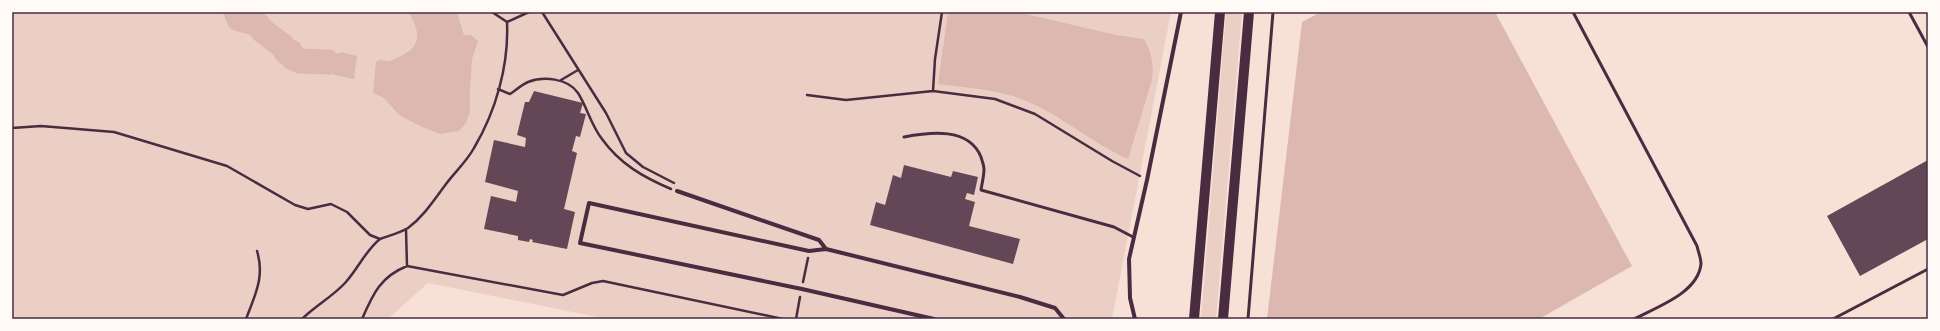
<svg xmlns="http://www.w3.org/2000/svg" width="1940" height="331" viewBox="0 0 1940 331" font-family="'Noto Sans',sans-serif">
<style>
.green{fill:#ebcfc5}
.water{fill:#dcb8b0}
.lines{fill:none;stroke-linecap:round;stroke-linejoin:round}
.river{stroke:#dcb8b0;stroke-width:25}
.building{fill:#644757}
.path{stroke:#4a2c40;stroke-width:2.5}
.service{stroke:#4a2c40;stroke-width:3}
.minor{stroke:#4a2c40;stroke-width:4}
.primary{stroke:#4a2c40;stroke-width:10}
.neatline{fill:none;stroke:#4a2c40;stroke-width:1.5}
</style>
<rect width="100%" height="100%" fill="#f7e1d7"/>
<path class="green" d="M12,12H1171L1112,319H607L428,283L388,319H12Z
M1226,12H1242L1216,319H1201Z"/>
<path class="water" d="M408,12H457L464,35H471L478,41L472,59L470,91V112L466,123L459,131L440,134L422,127L399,115L384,98L373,93L376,62L379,60C382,60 385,61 388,61C393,60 399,57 403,55C423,44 419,29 408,12Z
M948,12H1017L1116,35L1144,39C1152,53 1154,65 1152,80L1128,159C1090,142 1059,113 1019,98C994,89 965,88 938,84Z
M1321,12H1495L1632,266L1539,319H1267L1302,22Z
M341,52L357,56L354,79L334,75L327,63L328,59Z"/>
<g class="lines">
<path class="river" d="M236,12L239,19L257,24L263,31L283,46L286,52H291L293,58L300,61L328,62"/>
</g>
<path class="building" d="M534,91L583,103L580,113L586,114L580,137L576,136L572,151L577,153L564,209L575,212L567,249L532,242L533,240L530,239L529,242L518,240V236L484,229L491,196L516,202L518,191L485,182L494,140L525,147L526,138L517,135L525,102H529Z
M1928,160V239L1860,276L1827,216Z
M904,165L951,177L953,171L978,177L974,195L967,193L965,199L975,202L969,226L1020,239L1013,264L870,225L876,202L885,205L893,175L901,178Z"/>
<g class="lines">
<path class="path" d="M542,12L606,113L626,153L643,167L674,183
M507,22L529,12
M561,80L578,70
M498,89L510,94C515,91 521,85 528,82C543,76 568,78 578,93C587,107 591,125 602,139C620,164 643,177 671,189
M933,91L935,59L942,12
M807,95L846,100L933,91L995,99L1035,114L1112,161L1140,176
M12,128L41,126L114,132L227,166L295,205L308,209L331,204L347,212L370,235L380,239C365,251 358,269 345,283C332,297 315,306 302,319
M406,229L407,266
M380,239C388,236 400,233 408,228C424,216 434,200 446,184C455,172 467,161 474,148C496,111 509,65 507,22L492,12
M803,282L808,258
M246,319C255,295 265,277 257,251
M362,319C373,294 380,277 407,266L563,295L592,283L603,281L783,319
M796,319L800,297"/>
<path class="service" d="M1573,12L1697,246C1698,251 1701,258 1701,264C1698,293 1657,307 1634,319
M1909,12L1928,47
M904,137C930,132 969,127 981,157C982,161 984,165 984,169C984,176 982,183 981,190L1114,227L1133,237
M1248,319L1273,12
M1833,319L1928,269"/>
<path class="minor" d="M677,191L819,240L826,249
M934,319L802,289L580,243L589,203L809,251L826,249L1020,297L1055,308L1064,319
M1135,319L1130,298L1129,259L1147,180L1181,12"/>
<path class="primary" d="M1194,319L1220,12
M1223,319L1249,12"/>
</g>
<rect width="1940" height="331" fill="none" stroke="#fffaf5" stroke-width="26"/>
<rect x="13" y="13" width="1914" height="305" class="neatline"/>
</svg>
